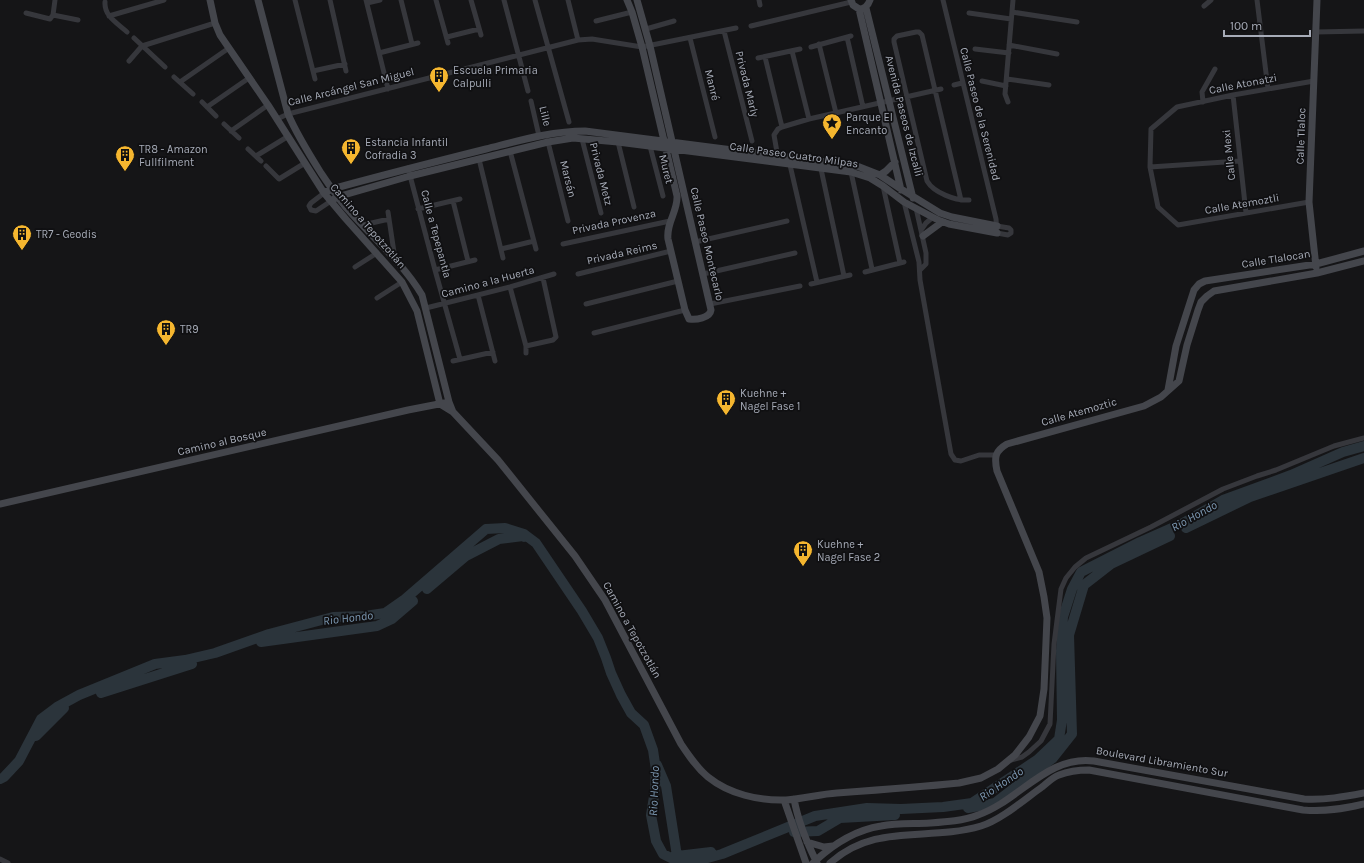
<svg xmlns="http://www.w3.org/2000/svg" width="1364" height="863" viewBox="0 0 1364 863" font-family="Karla,sans-serif">
<style>
.lines{fill:none;stroke-linecap:round;stroke-linejoin:round}
.river{stroke:#2b343b;stroke-width:10}
.street{stroke:#36373c;stroke-width:5}
.secondary{stroke:#44464c;stroke-width:7}
.labels{text-anchor:middle;dominant-baseline:central;stroke-width:3.5;stroke-linejoin:round;paint-order:stroke}
.poi-label{font-size:11px;fill:#a7acb8;stroke:#101012;text-anchor:start}
.street-label{font-size:11px;fill:#a7acb8;stroke:#101012}
.water-label{font-size:12px;font-style:italic;fill:#7d99b3;stroke:#101012}
</style>
<rect width="100%" height="100%" fill="#151517"/>
<g class="lines">
<path class="river" d="M1186,528L1250,497L1364,458
M427,589L466,556L499,539L523,536L524,537
M261,642L377,626L392,619L413,601
M101,693L192,664
M36,736L64,708
M657,765L666,786L677,856L711,852
M0,779L4,777L19,761L41,719L57,707L79,695L155,664L185,660L215,653L269,634L333,617L365,616L385,613L405,599L486,529L505,528L524,534L536,543L582,611L598,638L606,658L611,673L621,695L631,713L644,725L653,750L656,770L655,790L651,815L656,841L663,854L675,860L693,862L722,854L815,816L867,808L901,809L943,807L972,803L1037,760L1059,739L1062,720L1061,651L1063,617L1072,589L1081,572L1140,542L1183,523L1223,500L1291,475L1343,452L1364,446
M968,808L995,803L1053,758L1072,734L1069,635L1084,585L1111,564L1170,536
M794,832L818,831L840,818L895,815"/>
<path class="street" d="M295,0L315,79
M330,0L346,71
M366,0L388,89
M401,0L412,44
M436,0L448,43
M471,0L481,35
M504,0L528,91
M535,0L569,122
M568,0L578,40
M759,0L760,5
M943,0L996,219L997,233L1008,235L1011,233V230L1009,228L997,226
M1257,0L1268,89
M105,2C104,16 117,23 127,32
M367,3L380,0
M1204,6L1211,0
M1012,12L1077,22
M26,13L50,19L53,15L55,0
M969,13L1011,19
M53,15L78,20
M109,16L164,0
M596,21L632,12
M751,26L851,2
M646,29L674,21
M724,31L752,141
M1316,32L1364,31
M447,37L479,29
M847,37L863,107
M134,38L165,67
M690,38L715,137
M819,44L836,113
M1009,45L1057,54
M811,47L851,36
M975,49L1009,53
M792,51L809,119
M379,53L418,43
M765,57L782,127
M758,58L800,49
M129,61L142,46L215,23
M313,71L345,64
M174,77L193,94
M1007,79L1049,85
M982,81L1006,86
M180,82L229,48
M954,85L962,83
M1233,95L1246,213
M531,101L539,136
M202,102L216,116
M1008,102L1005,94L1013,0
M1203,102L1202,92L1215,69
M207,107L249,78
M277,119L288,114L578,40L592,39L642,47L736,28
M224,124L239,138
M231,131L268,105
M582,139L601,213
M548,142L568,221
M618,142L634,207
M650,146L663,196
M248,149L261,161
M510,151L536,249
M256,156L287,137
M778,158L774,135L778,129L782,127L809,119L941,89
M479,159L503,258
M790,165L817,282
M266,166L279,179L305,163
M1150,167L1240,161
M408,168L435,270L460,359
M821,169L844,276
M851,172L872,269
M883,186L900,263
M324,193L311,203L309,206L311,210L316,211L331,201
M961,200L922,35L919,32H916L897,36L894,39V42L927,181C934,193 956,201 969,200
M453,201L468,261
M904,202L919,262L920,280L951,454L955,460L961,461L979,455H996
M1309,202L1178,225L1158,207L1150,167L1151,129L1177,107L1233,95L1314,81
M916,208L926,253V264L920,270
M418,209L460,199
M388,212L395,259
M363,225L389,219
M921,230L926,223L933,217
M695,242L787,221
M563,244L670,221
M501,249L534,241
M355,267L377,253
M435,270L475,260
M865,272L904,262
M578,274L671,251
M703,274L795,253
M811,284L850,275
M510,287L526,346V353
M478,295L495,361
M377,298L402,282
M586,304L678,281
M710,304L800,286
M426,308L510,287L554,274
M594,333L685,310
M526,346L553,340L556,337L543,278
M453,361L493,352
M1011,760L1022,757L1029,752L1041,741L1050,724L1054,644L1061,589L1066,578L1075,567L1086,558L1151,527L1223,489L1257,476L1276,470L1334,446L1364,438
M0,859L8,863"/>
<path class="secondary" d="M210,0L215,23L220,35L268,105L324,193L345,218L402,282L417,311L440,404L453,412L498,460L575,556L605,600L681,744C689,756 697,768 708,777C729,794 759,801 786,800C803,799 820,794 837,793C878,790 919,787 959,783L981,778L998,769L1015,755L1029,737L1040,716L1044,689L1047,618L1044,597L1039,572L997,471C994,457 995,451 1007,444L1144,406L1161,397L1179,381L1187,345L1198,310L1201,302L1207,296L1214,291L1317,273L1364,261
M258,0L288,114C297,135 309,154 321,173C330,186 339,200 350,212C374,239 403,263 422,295L449,402L453,412
M627,0L632,12L642,47L677,196C678,211 666,223 668,239L685,310L689,319C696,320 710,318 711,310L650,46L637,0
M851,0L853,5L859,9C865,9 868,6 870,0
M866,8L913,198
M859,9L901,190
M880,175L886,171L895,162
M324,193L332,189C383,175 434,162 486,149C518,141 551,131 585,131L857,166L880,175L901,189L940,213L952,217L997,226
M331,201L337,197L410,176L548,142L573,138L618,142L851,172L870,178L883,186L904,202L938,220L949,224L997,233
M923,236L942,222
M1316,267L1309,202L1317,0
M1168,390L1176,346L1194,290L1199,284L1205,281L1316,264L1364,251
M0,504L408,410L444,403
M794,799C798,821 807,843 817,863
M784,800L806,863
M807,842L824,847L833,846
M813,863C832,845 855,830 881,826C897,823 914,824 930,823C946,822 963,821 978,815C1019,801 1047,755 1094,761L1304,799C1326,800 1343,797 1364,793
M830,863C876,822 927,842 981,826C1001,820 1025,799 1042,787C1047,783 1053,777 1059,775C1069,771 1079,770 1089,770L1303,810C1325,812 1343,809 1364,804"/>
</g>
<defs>
<symbol id="building-pin" viewBox="-11 -11 22 30"><path d="M0 17L-7.5 6A9.5 9.5 0 1 1 7.5 6Z" fill="#f5b62f" stroke="#101012"/><path d="M-4-6H4V6H1V3H-1V6H-4ZM-2.5-4.3h1.7v1.8h-1.7ZM.8-4.3h1.7v1.8H.8ZM-2.5-1h1.7V.8h-1.7ZM.8-1h1.7V.8H.8Z" fill="#111"/></symbol>
<symbol id="sight-pin" viewBox="-11 -11 22 30"><path d="M0 17L-7.5 6A9.5 9.5 0 1 1 7.5 6Z" fill="#f5b62f" stroke="#101012"/><path d="M0-6L1.8-2.2L6-1.7L2.9 1.2L3.7 5.4L0 3.3L-3.7 5.4L-2.9 1.2L-6-1.7L-1.8-2.2Z" fill="#111"/></symbol>
</defs>
<g fill-rule="evenodd">
<use href="#building-pin" x="428" y="65" width="22" height="30"/>
<use href="#sight-pin" x="821" y="112" width="22" height="30"/>
<use href="#building-pin" x="340" y="137" width="22" height="30"/>
<use href="#building-pin" x="114" y="144" width="22" height="30"/>
<use href="#building-pin" x="11" y="223" width="22" height="30"/>
<use href="#building-pin" x="155" y="318" width="22" height="30"/>
<use href="#building-pin" x="715" y="388" width="22" height="30"/>
<use href="#building-pin" x="792" y="539" width="22" height="30"/>
</g>
<g class="labels">
<g class="poi-label">
<text x="453" y="70">Escuela Primaria<tspan x="453" dy="13">Calpulli</tspan></text>
<text x="846" y="117">Parque El<tspan x="846" dy="13">Encanto</tspan></text>
<text x="365" y="142">Estancia Infantil<tspan x="365" dy="13">Cofradia 3</tspan></text>
<text x="139" y="149">TR8 - Amazon<tspan x="139" dy="13">Fullfilment</tspan></text>
<text x="36" y="234">TR7 - Geodis</text>
<text x="180" y="329">TR9</text>
<text x="740" y="393">Kuehne +<tspan x="740" dy="13">Nagel Fase 1</tspan></text>
<text x="817" y="544">Kuehne +<tspan x="817" dy="13">Nagel Fase 2</tspan></text>
</g>
<g class="street-label">
<text transform="translate(747 84) rotate(76)">Privada Marly</text>
<text transform="translate(1243 84) rotate(-11)">Calle Atonatzi</text>
<text transform="translate(712 85) rotate(76)">Manré</text>
<text transform="translate(351 87) rotate(-14)">Calle Arcángel San Miguel</text>
<text transform="translate(980 114) rotate(76)">Calle Paseo de la Serenidad</text>
<text transform="translate(545 116) rotate(76)">Lille</text>
<text transform="translate(904 116) rotate(76)">Avenida Paseos de Izcalli</text>
<text transform="translate(1301 136) rotate(-88)">Calle Tlaloc</text>
<text transform="translate(794 155) rotate(8)">Calle Paseo Cuatro Milpas</text>
<text transform="translate(1229 155) rotate(-96)">Calle Mexi</text>
<text transform="translate(666 169) rotate(76)">Muret</text>
<text transform="translate(601 174) rotate(76)">Privada Metz</text>
<text transform="translate(568 179) rotate(76)">Marsán</text>
<text transform="translate(1242 204) rotate(-10)">Calle Atemoztli</text>
<text transform="translate(614 222) rotate(-12)">Privada Provenza</text>
<text transform="translate(368 226) rotate(49)">Camino a Tepotzotlán</text>
<text transform="translate(436 234) rotate(75)">Calle a Tepepantla</text>
<text transform="translate(707 244) rotate(77)">Calle Paseo Montecarlo</text>
<text transform="translate(622 253) rotate(-13)">Privada Reims</text>
<text transform="translate(1276 259) rotate(-9)">Calle Tlalocan</text>
<text transform="translate(488 282) rotate(-15)">Camino a la Huerta</text>
<text transform="translate(1079 412) rotate(-16)">Calle Atemoztic</text>
<text transform="translate(222 442) rotate(-13)">Camino al Bosque</text>
<text transform="translate(632 630) rotate(61)">Camino a Tepotzotlán</text>
<text transform="translate(1162 762) rotate(10)">Boulevard Libramiento Sur</text>
</g>
<g class="water-label">
<text transform="translate(1194 516) rotate(-29)">Rio Hondo</text>
<text transform="translate(348 618) rotate(-7)">Rio Hondo</text>
<text transform="translate(1001 784) rotate(-34)">Rio Hondo</text>
<text transform="translate(654 791) rotate(-88)">Rio Hondo</text>
</g>
</g>
<path d="M1224 30v6h86v-6" fill="none" stroke="#a7acb8" stroke-width="2"/>
<text x="1230" y="30" font-size="12" fill="#a7acb8" stroke="#101012" stroke-width="3" paint-order="stroke">100 m</text>
</svg>
